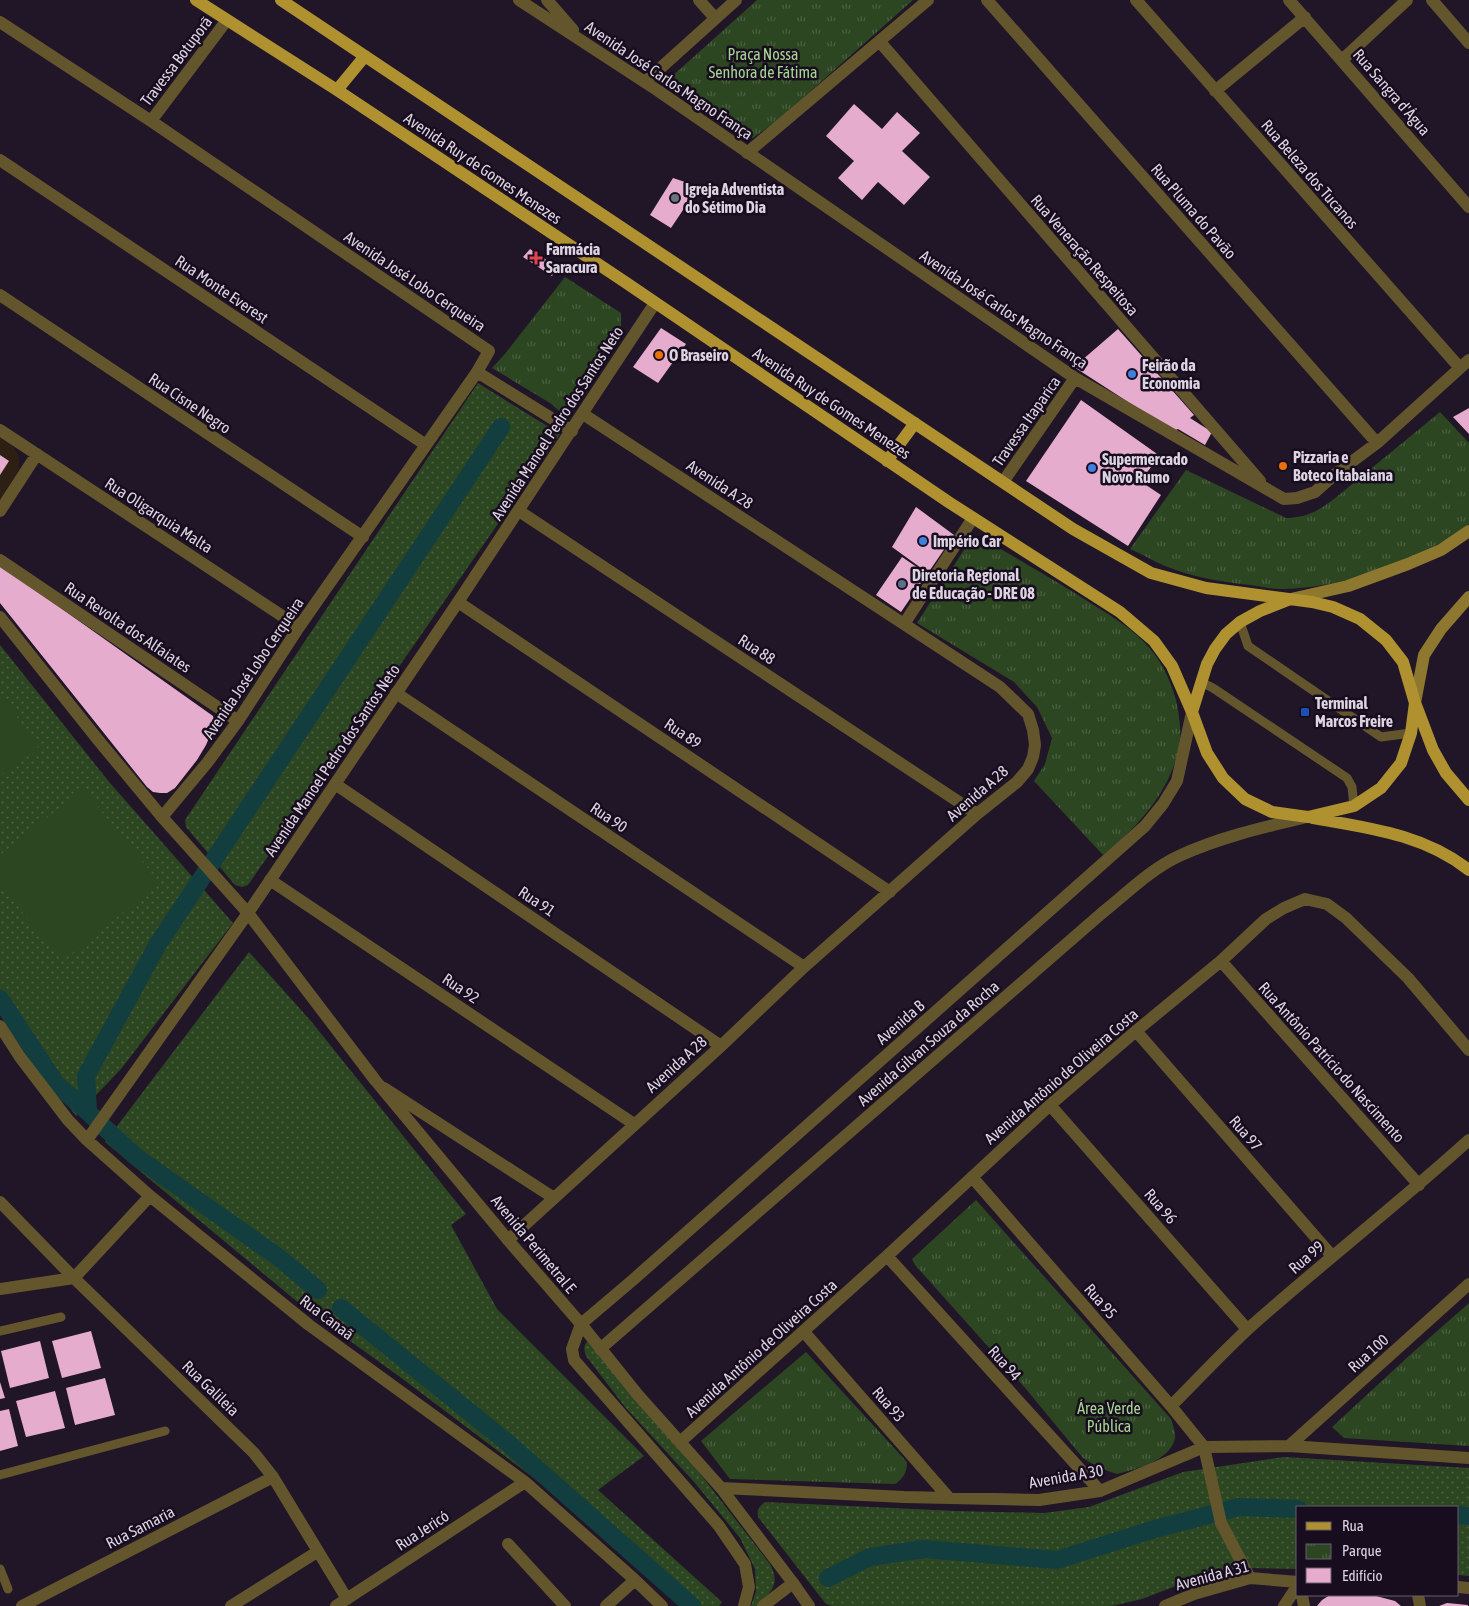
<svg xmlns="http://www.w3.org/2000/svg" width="1469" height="1606" viewBox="0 0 1469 1606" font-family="'Asap Condensed',sans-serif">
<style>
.education{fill:#2d1f13}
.grass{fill:url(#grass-dots)}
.park{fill:url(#park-tufts)}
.garden{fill:#2c4621}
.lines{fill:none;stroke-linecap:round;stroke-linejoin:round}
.canal{stroke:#123e40;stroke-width:18}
.building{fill:#e6accd}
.service{stroke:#64562c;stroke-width:9}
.pedestrian{stroke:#64562c;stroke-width:12}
.minor{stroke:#64562c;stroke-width:12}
.tertiary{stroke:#64562c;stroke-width:12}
.secondary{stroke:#8e7830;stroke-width:12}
.primary{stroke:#af9130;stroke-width:12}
.worship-dot{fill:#6b7280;stroke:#180d1f;stroke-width:2}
.health-dot{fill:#e0444e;stroke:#180d1f;stroke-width:2}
.food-dot{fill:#e8710a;stroke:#180d1f;stroke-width:2}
.shop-dot{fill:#3f7fe0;stroke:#180d1f;stroke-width:2}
.service-dot{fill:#5c6f8a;stroke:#180d1f;stroke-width:2}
.transit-dot{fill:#1a4fb4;stroke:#180d1f;stroke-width:2}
.labels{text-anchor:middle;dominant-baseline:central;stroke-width:5;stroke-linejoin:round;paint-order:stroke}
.park-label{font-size:16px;fill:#a4d68f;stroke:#180d1f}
.street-label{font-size:16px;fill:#dcd5e1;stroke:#180d1f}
.poi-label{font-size:16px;font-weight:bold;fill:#dcd5e1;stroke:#180d1f;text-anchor:start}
</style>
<defs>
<pattern id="grass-dots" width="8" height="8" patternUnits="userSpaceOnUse" patternTransform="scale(1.25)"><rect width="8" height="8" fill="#2c4621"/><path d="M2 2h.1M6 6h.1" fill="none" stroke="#4a6041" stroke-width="1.8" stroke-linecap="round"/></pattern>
<pattern id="park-tufts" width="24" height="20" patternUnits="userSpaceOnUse" patternTransform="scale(1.25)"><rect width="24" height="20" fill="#2c4621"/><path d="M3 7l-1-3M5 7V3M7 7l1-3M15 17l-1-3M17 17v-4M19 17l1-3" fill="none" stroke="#4a6041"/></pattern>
</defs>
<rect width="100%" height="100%" fill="#211628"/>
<path class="education" d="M0,437L12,445L18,454L19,461V470L0,500Z"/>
<path class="grass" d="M478,383L560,434L248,885L242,887L235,885L186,827L185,820Z
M0,645L110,783L233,923L121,1069L76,1116L15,1037L0,1013Z
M249,952L310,1020L466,1214L451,1225L497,1309L644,1456L598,1490L722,1602L719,1606H682L555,1494L400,1377L306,1309L105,1142Z
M588,1341L681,1449L770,1564C781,1585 771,1592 757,1606H751L756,1591L755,1569L740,1538L695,1483L625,1407L586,1356C584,1351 583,1345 588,1341Z
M1284,1457L1469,1468V1576L1458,1575V1507H1298V1569L1248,1568L1212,1572L1142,1599L1112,1606H832L826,1604L758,1517C757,1509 759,1507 765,1502L956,1511L1044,1513L1089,1507L1183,1472Z"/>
<path class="park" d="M757,0H913L778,120L753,138L739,134L673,90L669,79Z
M565,277L621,313V327L564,415L550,403L492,368L504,355Z
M1440,412L1469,443V524C1421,562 1341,589 1280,589C1270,589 1260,586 1250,585C1221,582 1192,577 1165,566C1153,561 1142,554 1130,549L1186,470L1286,518C1308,517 1316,512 1334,499Z
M977,540H985C1021,561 1057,581 1092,604C1110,615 1128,626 1144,642C1160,658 1170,678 1176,700C1179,714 1182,731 1179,745C1172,790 1137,828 1103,855L1034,781L1045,764L1052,738L1037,707L1014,682L917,623L969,542Z
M976,1200L1171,1419C1173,1425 1176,1433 1175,1438C1170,1461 1136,1469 1117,1474L1099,1468L1083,1458L1026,1389L915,1265L912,1259Z
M1469,1303V1446L1344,1438L1332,1427L1411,1354Z
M806,1352L907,1462C907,1472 904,1478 895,1484L730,1479L701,1441Z"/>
<path class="garden" d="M0,692L39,749L0,775Z
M83,789L160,883L62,961L0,885V855Z"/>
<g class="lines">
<path class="canal" d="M0,999L56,1084L88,1112
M318,1290L278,1257L135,1156L88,1112L86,1076L158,944L501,427
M341,1308L509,1444L692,1606
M1458,1515L1469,1516
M828,1578L870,1557L924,1549L1057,1560L1155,1529L1239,1507L1298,1509"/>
</g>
<path class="building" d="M854,104L882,129L897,112L920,133L902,151L930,177L904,205L878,182L862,200L838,178L854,161L826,136Z
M673,178L685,182L695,192L671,228L650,215Z
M530,249L557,267L552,276L523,257Z
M661,328L686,344L658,383L633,367Z
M1118,329L1194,415L1190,418L1212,432L1205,445L1178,429L1173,431L1074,367Z
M1081,400L1160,456L1140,481L1161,495L1128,546L1026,481Z
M1469,408V434L1453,417Z
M0,455L9,461L0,475Z
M916,507L954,535L928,573L892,547Z
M902,557L927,574L901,612L876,595Z
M0,565L213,716L215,724L206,745L197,760L175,788L167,793H160L153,792L147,787L0,603Z
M91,1331L101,1368L62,1378L52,1341Z
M40,1341L49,1378L10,1388L1,1351Z
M105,1378L115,1415L75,1425L66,1388Z
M0,1382L5,1398L0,1399Z
M55,1391L65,1428L26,1437L16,1401Z
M9,1409L18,1446L0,1451V1411Z
M1330,1595L1376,1596L1395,1601L1401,1606H1317L1322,1600Z
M1447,1603L1468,1605V1606H1439Z"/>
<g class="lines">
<path class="service" d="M1240,622L1248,646L1381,737L1411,733
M1201,682L1213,688L1347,778L1352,787L1354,806
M0,1331L61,1317
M0,1475L165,1431
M0,1569L8,1589"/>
<path class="pedestrian" d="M1204,1447L1221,1523L1250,1578"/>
<path class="minor" d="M519,0L657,90L1075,378L1284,499L1297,498L1315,492L1334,475L1377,443L1469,360
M547,0L573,30
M699,0L715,18
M987,0L1377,443
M1136,0L1460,368
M1289,0L1469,207
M1432,0L1469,43
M0,22L151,121L489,351L477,372L299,627L238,721L207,763L162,817
M880,42L1260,481
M1342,60L1407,0
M645,82L736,0
M1215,91L1305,17
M151,121L227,20
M747,153L928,0
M0,160L426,445
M0,295L363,537
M477,372L572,431
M0,430L299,627
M1003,482L1075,378
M0,511L37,454
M519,511L977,814
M0,560L238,721
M458,602L890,892
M904,624L973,518
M396,693L804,967
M335,784L721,1046
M270,880L634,1124
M1221,961L1419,1185
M0,1026L20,1057L68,1120L87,1140L150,1196L309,1325L525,1482L635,1580L662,1606
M1136,1031L1332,1256
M384,1088L554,1198
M1050,1105L1247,1329
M87,1140L248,913
M972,1177L1171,1406L1204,1447
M0,1202L74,1278L254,1453L273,1477L347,1599
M508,1240L721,1046L804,967L977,814L1017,782L1028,769L1033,757L1035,745L1033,730L1028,714L1000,687L583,414
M887,1256L1100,1491
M74,1278L150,1196
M0,1289L74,1278
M804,1332L949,1498
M1171,1406C1197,1380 1222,1353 1249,1328C1321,1264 1397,1205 1469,1140
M680,1442L887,1256L1050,1105L1136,1031L1221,961L1266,919L1284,908L1305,899L1327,904L1346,918L1408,978L1469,1050
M1289,1446L1469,1284
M721,1488L904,1497L1039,1500L1100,1491L1204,1447L1289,1446L1469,1458
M508,1544L565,1606
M793,1583L809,1606
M1458,1587L1469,1588
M1302,1595L1304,1606
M1418,1595L1420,1606
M22,1606L273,1477
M231,1606L317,1552
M336,1606L525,1482
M606,1606L635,1580
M1165,1606L1194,1594L1250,1578L1298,1582
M1284,1606L1298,1585"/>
<path class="tertiary" d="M0,617L99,741L162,817L248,913L375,1080L508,1240L581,1324L638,1395L721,1488L793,1583L763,1606
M248,913L458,602L655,303
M600,1349L1102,913C1127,893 1151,869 1179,856C1220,837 1265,827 1307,817
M744,1606L749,1587L745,1564L719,1526L574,1360L572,1349L581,1324L634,1279L1145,826L1163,804L1177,781L1192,712"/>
<path class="secondary" d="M1291,599L1348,586L1408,564L1441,550L1469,531
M1415,703L1424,655L1441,629L1469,597"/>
<path class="primary" d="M196,0L337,90L625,282L950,503L1120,612L1154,641L1172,666L1192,712
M281,0L1073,529L1151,573L1206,588L1312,602L1333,607L1360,619L1386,640L1403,662L1415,703L1411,733L1401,763L1381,788L1354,806L1308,817L1272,812L1245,799L1223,778L1207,753L1192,712L1207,664L1215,649L1226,634L1240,622L1260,611L1288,600
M337,90L365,56
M887,461L915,423
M1416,705L1433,750L1446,773L1469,800
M1313,818C1369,828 1423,834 1469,870"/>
</g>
<circle class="worship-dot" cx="675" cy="198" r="5"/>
<path class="health-dot" d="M533.5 250.5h5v5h5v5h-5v5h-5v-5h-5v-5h5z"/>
<g class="food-dot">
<circle cx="659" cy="355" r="5"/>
<circle cx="1283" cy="466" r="5"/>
</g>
<g class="shop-dot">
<circle cx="1132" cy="374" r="5"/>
<circle cx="1092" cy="468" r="5"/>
<circle cx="923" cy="541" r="5"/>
</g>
<circle class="service-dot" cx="902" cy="584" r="5"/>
<rect class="transit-dot" x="1300" y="707" width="10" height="10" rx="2.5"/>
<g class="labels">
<g class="park-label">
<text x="763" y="54">Praça Nossa<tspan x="763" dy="18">Senhora de Fátima</tspan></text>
<text x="1109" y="1408">Área Verde<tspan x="1109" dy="18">Pública</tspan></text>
</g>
<g class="street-label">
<text transform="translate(176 61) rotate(-53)">Travessa Botuporã</text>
<text transform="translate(669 80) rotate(34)">Avenida José Carlos Magno França</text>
<text transform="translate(1392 92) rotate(49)">Rua Sangra d'Água</text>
<text transform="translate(483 168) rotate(34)">Avenida Ruy de Gomes Menezes</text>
<text transform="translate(1310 174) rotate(49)">Rua Beleza dos Tucanos</text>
<text transform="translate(1194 211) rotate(49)">Rua Pluma do Pavão</text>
<text transform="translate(1085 255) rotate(49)">Rua Veneração Respeitosa</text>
<text transform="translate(415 281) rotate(34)">Avenida José Lobo Cerqueira</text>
<text transform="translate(222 289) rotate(34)">Rua Monte Everest</text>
<text transform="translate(1004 309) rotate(34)">Avenida José Carlos Magno França</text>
<text transform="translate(190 403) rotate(34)">Rua Cisne Negro</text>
<text transform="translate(832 403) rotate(34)">Avenida Ruy de Gomes Menezes</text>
<text transform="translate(1026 421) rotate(-55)">Travessa Itaparica</text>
<text transform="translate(557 423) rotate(-57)">Avenida Manoel Pedro dos Santos Neto</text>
<text transform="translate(720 484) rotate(33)">Avenida A 28</text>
<text transform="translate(159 515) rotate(33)">Rua Oligarquia Malta</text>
<text transform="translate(128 627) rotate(34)">Rua Revolta dos Alfaiates</text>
<text transform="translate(757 649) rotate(33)">Rua 88</text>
<text transform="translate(253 668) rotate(-56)">Avenida José Lobo Cerqueira</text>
<text transform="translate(683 733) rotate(34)">Rua 89</text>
<text transform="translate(332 760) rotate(-56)">Avenida Manoel Pedro dos Santos Neto</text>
<text transform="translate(977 793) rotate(-41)">Avenida A 28</text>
<text transform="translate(609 817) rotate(34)">Rua 90</text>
<text transform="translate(537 901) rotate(34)">Rua 91</text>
<text transform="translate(461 988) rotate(34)">Rua 92</text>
<text transform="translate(900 1022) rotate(-41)">Avenida B</text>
<text transform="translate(928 1043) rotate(-41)">Avenida Gilvan Souza da Rocha</text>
<text transform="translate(1332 1062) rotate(48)">Rua Antônio Patrício do Nascimento</text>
<text transform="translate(676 1064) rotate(-42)">Avenida A 28</text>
<text transform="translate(1061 1076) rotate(-41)">Avenida Antônio de Oliveira Costa</text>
<text transform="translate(1246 1133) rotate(49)">Rua 97</text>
<text transform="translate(1161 1206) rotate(49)">Rua 96</text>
<text transform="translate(534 1244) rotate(50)">Avenida Perimetral E</text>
<text transform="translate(1306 1257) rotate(-41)">Rua 99</text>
<text transform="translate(1101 1301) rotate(49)">Rua 95</text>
<text transform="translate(327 1317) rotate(37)">Rua Canaã</text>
<text transform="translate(761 1348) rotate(-42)">Avenida Antônio de Oliveira Costa</text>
<text transform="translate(1368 1353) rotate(-42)">Rua 100</text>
<text transform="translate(1005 1363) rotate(48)">Rua 94</text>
<text transform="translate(211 1388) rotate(44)">Rua Galileia</text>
<text transform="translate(889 1404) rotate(49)">Rua 93</text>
<text transform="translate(1066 1476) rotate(-10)">Avenida A 30</text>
<text transform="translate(140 1527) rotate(-27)">Rua Samaria</text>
<text transform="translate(422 1530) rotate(-33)">Rua Jericó</text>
<text transform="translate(1212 1575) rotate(-15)">Avenida A 31</text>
</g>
<g class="poi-label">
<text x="685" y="189">Igreja Adventista<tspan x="685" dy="18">do Sétimo Dia</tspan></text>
<text x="546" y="249">Farmácia<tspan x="546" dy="18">Saracura</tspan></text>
<text x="669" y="355">O Braseiro</text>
<text x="1142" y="365">Feirão da<tspan x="1142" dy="18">Economia</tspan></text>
<text x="1293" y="457">Pizzaria e<tspan x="1293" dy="18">Boteco Itabaiana</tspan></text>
<text x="1102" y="459">Supermercado<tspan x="1102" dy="18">Novo Rumo</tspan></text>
<text x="933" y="541">Império Car</text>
<text x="912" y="575">Diretoria Regional<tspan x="912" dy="18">de Educação - DRE 08</tspan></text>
<text x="1315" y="703">Terminal<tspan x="1315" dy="18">Marcos Freire</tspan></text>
</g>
</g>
<rect x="1296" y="1506" width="162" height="90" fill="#180d1f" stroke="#665d6d"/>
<rect x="1306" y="1522" width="25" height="8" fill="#af9130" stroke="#665d6d"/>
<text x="1342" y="1531" font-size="15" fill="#dcd5e1">Rua</text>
<rect x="1306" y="1544" width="25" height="15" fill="url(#park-tufts)" stroke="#665d6d"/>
<text x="1342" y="1556" font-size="15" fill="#dcd5e1">Parque</text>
<rect x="1306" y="1568" width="25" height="15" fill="#e6accd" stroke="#665d6d"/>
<text x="1342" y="1581" font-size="15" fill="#dcd5e1">Edifício</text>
</svg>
